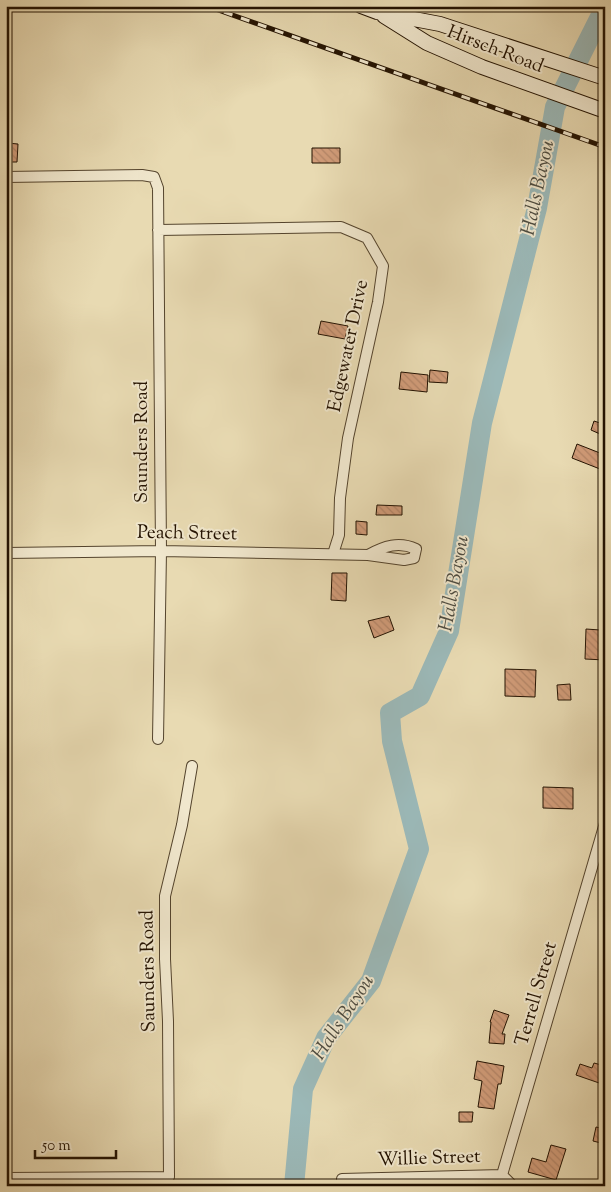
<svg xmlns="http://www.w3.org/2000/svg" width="611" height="1192" viewBox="0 0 611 1192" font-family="'Sorts Mill Goudy',serif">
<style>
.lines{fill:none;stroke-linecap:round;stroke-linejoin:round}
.river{stroke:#9bb8b7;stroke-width:20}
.building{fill:url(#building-back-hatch);stroke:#231201}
.minor-casing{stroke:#54442d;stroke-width:12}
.secondary-casing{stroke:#231201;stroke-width:16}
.minor{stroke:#f0e7cd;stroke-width:10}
.secondary{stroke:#f0e7cd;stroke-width:14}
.rail-casing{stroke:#231201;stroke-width:5}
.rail{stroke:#f0e7cd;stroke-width:3;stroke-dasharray:9;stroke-linecap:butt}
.labels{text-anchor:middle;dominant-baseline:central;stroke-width:4;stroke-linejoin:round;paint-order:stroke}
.street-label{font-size:19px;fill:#231201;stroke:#f0e7cd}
.water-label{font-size:20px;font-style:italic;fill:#4d4c41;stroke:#f0e7cd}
</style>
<defs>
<pattern id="building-back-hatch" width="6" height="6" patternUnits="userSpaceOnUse" patternTransform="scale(1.25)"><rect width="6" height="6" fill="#d09b78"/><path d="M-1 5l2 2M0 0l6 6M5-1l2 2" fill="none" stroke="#b28466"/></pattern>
</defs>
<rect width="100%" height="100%" fill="#e8dab2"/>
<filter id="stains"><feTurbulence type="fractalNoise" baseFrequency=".004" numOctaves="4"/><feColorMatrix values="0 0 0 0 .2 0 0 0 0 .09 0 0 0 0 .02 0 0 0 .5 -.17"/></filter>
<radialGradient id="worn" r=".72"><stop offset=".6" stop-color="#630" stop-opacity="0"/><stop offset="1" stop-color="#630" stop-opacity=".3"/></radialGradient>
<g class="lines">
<path class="river" d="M294,1186L303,1089L326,1038L371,981L419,849L392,741L390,713L420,696L449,631L482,423L537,208L555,107L605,7"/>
</g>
<path class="building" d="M7,143L18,144L17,162H7Z
M312,148H340V163H312Z
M321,321L348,326L345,339L318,334Z
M430,370L448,372L447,383L429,382Z
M401,372L428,375L427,392L399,389Z
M594,421L603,424L600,434L591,430Z
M577,444L605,455L600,469L572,458Z
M377,505L402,506V515H376Z
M356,521L367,522V535L356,534Z
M332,573H347L346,601L331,600Z
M389,616L394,630L374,638L368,621Z
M586,629L600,630V646H605V660L585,659Z
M505,669L536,670L535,697L505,696Z
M570,684L571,700H558L557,685Z
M543,787L573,788V809L543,808Z
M494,1010L509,1015L502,1034H505L504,1044L489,1043L491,1022H490Z
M477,1061L504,1066L501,1084H498L494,1109L478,1107L482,1081L474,1079Z
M594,1063L605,1066V1085L576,1075L580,1064L592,1068Z
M459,1112H473L472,1122H459Z
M596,1127L605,1129V1144L593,1141Z
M551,1145L566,1149L556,1180L528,1172L532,1158L546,1162Z"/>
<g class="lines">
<defs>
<path id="minor" d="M6,177L142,175L154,177L158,188L161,551L158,739
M158,230L341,227L367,238L383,266L378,302L348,438L340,498L339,535L333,554
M6,553L161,551L368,555L404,560L414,558L416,549C399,541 384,546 368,555
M502,1175L605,823
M6,1178L169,1177L168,1021L165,959V896L182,825L192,766
M342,1179L502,1175L513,1186"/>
<path id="secondary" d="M361,6L377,12L440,24L605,78
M384,16L427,43L482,67L605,111"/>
</defs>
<use href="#minor" class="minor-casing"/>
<use href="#secondary" class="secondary-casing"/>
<use href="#minor" class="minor"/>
<use href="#secondary" class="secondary"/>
<defs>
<path id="rail" d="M207,6L605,147"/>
</defs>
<use href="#rail" class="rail-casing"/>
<use href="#rail" class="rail"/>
</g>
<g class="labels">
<g class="street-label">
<text transform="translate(495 50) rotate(21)">Hirsch Road</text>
<text transform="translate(349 346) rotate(-78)">Edgewater Drive</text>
<text transform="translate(142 442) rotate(-90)">Saunders Road</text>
<text transform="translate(187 534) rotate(1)">Peach Street</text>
<text transform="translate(149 971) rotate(-91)">Saunders Road</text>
<text transform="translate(537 994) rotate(-74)">Terrell Street</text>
<text transform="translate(429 1159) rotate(-2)">Willie Street</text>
</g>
<g class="water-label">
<text transform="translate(539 188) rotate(-78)">Halls Bayou</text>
<text transform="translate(455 584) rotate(-80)">Halls Bayou</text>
<text transform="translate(344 1018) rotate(-57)">Halls Bayou</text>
</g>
</g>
<rect width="611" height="1192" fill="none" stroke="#e8dab2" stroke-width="25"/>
<rect x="8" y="8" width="596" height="1177" fill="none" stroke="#231201" stroke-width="2.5"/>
<rect x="12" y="12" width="586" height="1167" fill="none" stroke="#231201"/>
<path d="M35 1150v8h81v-8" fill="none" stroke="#231201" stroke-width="2.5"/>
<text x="42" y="1150" font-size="15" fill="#231201" stroke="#f0e7cd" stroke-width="4" paint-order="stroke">50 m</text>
<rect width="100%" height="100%" filter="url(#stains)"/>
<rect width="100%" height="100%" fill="url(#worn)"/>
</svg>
